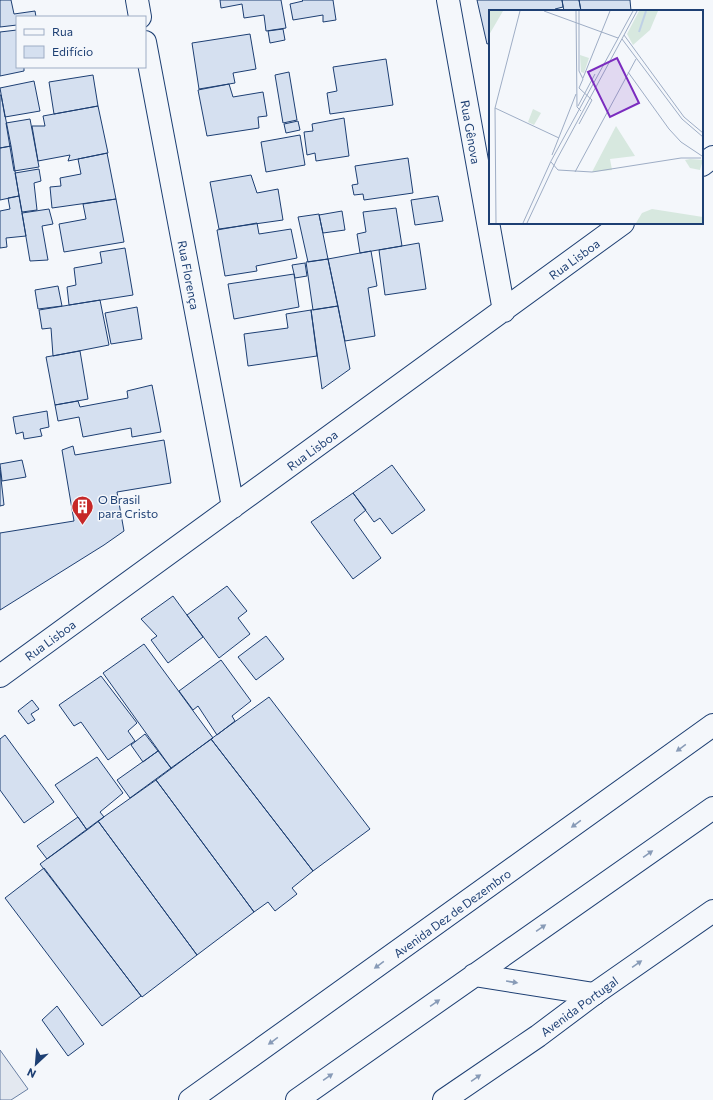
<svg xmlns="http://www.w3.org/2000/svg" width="713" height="1100" viewBox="0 0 713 1100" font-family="Commissioner,sans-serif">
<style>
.parking{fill:#e3e8f0;stroke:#687fa3}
.building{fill:#d5e0f0;stroke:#1d3f73}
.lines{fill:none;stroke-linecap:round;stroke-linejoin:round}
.minor-casing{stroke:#1d3f73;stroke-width:24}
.major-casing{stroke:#1d3f73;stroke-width:24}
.highway-casing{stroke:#1d3f73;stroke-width:24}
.minor{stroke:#f4f7fb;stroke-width:22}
.major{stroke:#f4f7fb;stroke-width:22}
.highway{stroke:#f4f7fb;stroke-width:22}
.oneway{fill:#889bb7}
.labels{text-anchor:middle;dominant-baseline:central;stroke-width:3;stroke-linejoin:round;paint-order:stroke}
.street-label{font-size:12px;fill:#1d3f73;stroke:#f4f7fb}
.poi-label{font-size:12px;fill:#1d3f73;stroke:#f4f7fb;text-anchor:start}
.inset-river{fill:none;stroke:#bed0e5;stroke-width:2}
.inset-road{fill:none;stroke:#9eadc5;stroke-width:1}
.view{fill:#7b2cbf;fill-opacity:0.15;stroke:#7b2cbf;stroke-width:2}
.inset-edge{fill:none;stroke:#1d3f73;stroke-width:2}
</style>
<rect width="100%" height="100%" fill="#f4f7fb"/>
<path class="parking" d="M0,1050L28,1089L11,1100H0Z"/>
<path class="building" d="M0,0H11L14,14L35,11L36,17H17V25L0,27Z
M220,0H281L286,28L266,31L264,15L244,18L242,4L221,8Z
M302,0H333L336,20L323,22V15L293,20L290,4L303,1Z
M477,0H562L563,7L555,9V11H490V43L487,44Z
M562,0H579L581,11H564Z
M579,0H630L631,11H581Z
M283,29L285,40L270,43L268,31Z
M17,30V67H24V71L0,76V32Z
M250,34L256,69L233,73L235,83L199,89L192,43Z
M386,59L393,105L330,114L327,93L337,91L333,67Z
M289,72L297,120L283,123L275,75Z
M93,75L98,106L54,114L49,82Z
M34,81L40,111L5,117L0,88Z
M229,84L233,97L263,92L267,116L258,117L259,128L207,136L198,90Z
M0,95H1L11,146L0,148Z
M98,106L108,153L68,161L70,155L38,161L32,126H45L43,116Z
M344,118L349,156L316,161L315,153L307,155L304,132L313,131L312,124Z
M30,119L39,167L14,171L6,123Z
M298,121L300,130L286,133L284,124Z
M300,135L305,165L266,172L261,142Z
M11,146L19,196L0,200V148Z
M107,153L116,199L52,208L50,187L61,186L60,178L81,174L78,159Z
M408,158L413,193L364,200L363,194L354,195L352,185L358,184L355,166Z
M39,169L41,181L34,183L37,210L22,212L15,173Z
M251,175L257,193L278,189L283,220L219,229L210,182Z
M19,196L26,236L6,238L7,247L0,248V211L10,209L8,198Z
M438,196L443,221L415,225L411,200Z
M116,199L124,242L64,252L59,224L86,219L83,204Z
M396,208L402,246L360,253L357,234L366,232L363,212Z
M49,209L53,224L42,226L48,260L30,261L22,213Z
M342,211L345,230L323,233L319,215Z
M319,214L328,259L308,262L298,217Z
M257,223L259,234L291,229L297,258L256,266L257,271L225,276L217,230Z
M419,243L426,289L385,295L379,250Z
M125,248L133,295L69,305L67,287L76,285L74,268L102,263L100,252Z
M371,251L377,286L368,288L375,336L345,341L328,259Z
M328,259L338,306L313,310L306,262Z
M305,263L307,276L295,278L292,265Z
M294,274L299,307L234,319L228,284Z
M58,286L62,306L38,309L35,290Z
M100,300L109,345L53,356L51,328L42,329L39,310Z
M338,306L350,369L322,389L311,310Z
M137,307L142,339L111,344L105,313Z
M311,310L317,356L248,366L244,334L288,328L286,314Z
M80,351L88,399L55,405L46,357Z
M152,385L161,432L132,437L131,428L83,437L79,417L58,421L55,405L78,401L80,407L128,398L127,391Z
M47,411L49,427L40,429L42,436L24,439L23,432L16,434L13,417Z
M164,440L171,483L117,492L124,531L104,545L0,610V533L74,521L62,450L73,446L75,455Z
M22,460L26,477L2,481L0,464Z
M392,465L425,510L392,534L380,518L374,522L353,493Z
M0,470L4,505L0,506Z
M353,493L366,510L354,520L381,558L353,579L311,522Z
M227,586L247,611L238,618L250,634L219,658L187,615Z
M173,596L203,637L168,663L151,640L157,636L141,619Z
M266,636L284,659L256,680L238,657Z
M144,644L213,738L171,768L103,673Z
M221,660L251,701L232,716L235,721L217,735L198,706L193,710L179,691Z
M101,676L137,723L128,731L135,741L108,760L81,722L74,726L59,705Z
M269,697L370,829L313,871L211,739Z
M32,700L39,709L31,714L35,720L28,724L18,711Z
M145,734L158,751L143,762L131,745Z
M5,735L54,802L24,823L0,790V739Z
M211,739L313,871L292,888L297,894L275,911L268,902L254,912L156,780Z
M158,751L171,768L130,798L117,780Z
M97,757L123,793L100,812L104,817L87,830L55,785Z
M156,780L254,912L197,955L98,821Z
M78,817L87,830L47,859L37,846Z
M98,821L197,955L142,997L40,864Z
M44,868L141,996L102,1026L5,898Z
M57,1006L84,1044L68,1056L42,1020Z"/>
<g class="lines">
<defs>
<path id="minor" d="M137,0L140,17
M448,0L504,311
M145,42L233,507
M702,165L713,157
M0,676L623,223
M444,1100L538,1036L594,994"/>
<path id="major" d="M594,994L713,911"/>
<path id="highway" d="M474,975L594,994
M190,1100L713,725
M297,1100L713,808"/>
</defs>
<use href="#minor" class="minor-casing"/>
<use href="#major" class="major-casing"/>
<use href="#highway" class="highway-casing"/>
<use href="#minor" class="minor"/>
<use href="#major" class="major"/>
<use href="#highway" class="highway"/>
</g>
<defs><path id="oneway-solid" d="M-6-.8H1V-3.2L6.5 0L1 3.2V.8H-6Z"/></defs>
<g class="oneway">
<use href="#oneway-solid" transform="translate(681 748) rotate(144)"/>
<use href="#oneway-solid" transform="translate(576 824) rotate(144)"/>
<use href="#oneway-solid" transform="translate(648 854) rotate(-35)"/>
<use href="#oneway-solid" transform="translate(541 928) rotate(-35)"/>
<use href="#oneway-solid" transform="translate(637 964) rotate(-35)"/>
<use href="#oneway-solid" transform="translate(379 965) rotate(144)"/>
<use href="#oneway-solid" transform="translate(512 982) rotate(9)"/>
<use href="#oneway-solid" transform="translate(435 1003) rotate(-35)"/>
<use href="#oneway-solid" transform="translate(273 1041) rotate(144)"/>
<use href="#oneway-solid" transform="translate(328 1077) rotate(-35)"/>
<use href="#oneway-solid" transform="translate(476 1078) rotate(-35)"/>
</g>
<defs>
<symbol id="building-pin" viewBox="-11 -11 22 30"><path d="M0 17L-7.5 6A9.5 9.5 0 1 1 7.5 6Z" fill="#c62828" stroke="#f4f7fb"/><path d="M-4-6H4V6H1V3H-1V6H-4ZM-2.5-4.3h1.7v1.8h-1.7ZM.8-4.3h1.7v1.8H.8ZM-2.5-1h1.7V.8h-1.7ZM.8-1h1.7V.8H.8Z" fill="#fff"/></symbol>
</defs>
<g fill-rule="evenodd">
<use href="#building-pin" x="70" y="494" width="25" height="34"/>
</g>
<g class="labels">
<g class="street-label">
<text transform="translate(471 132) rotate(80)">Rua Gênova</text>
<text transform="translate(574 259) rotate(-36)">Rua Lisboa</text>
<text transform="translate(189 275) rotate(79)">Rua Florença</text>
<text transform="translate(312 450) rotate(-36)">Rua Lisboa</text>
<text transform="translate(50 640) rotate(-36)">Rua Lisboa</text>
<text transform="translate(452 913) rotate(-36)">Avenida Dez de Dezembro</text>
<text transform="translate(579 1006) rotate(-36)">Avenida Portugal</text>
</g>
<g class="poi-label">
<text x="98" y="499">O Brasil<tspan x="98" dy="14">para Cristo</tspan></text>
</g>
</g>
<g transform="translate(489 10)">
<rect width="214" height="214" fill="#f4f7fb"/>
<path d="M0,1H14L0,25ZM150,1H169L161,20L144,35L138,24ZM163,199L214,207V213H147L153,203Z" fill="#d7e8df"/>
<path d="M91,45L100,48L95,63L92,62ZM44,99L52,103L45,115L39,112ZM127,116L146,146L121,149L123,160L103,162ZM201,149L214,150L211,160L201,158L196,150Z" fill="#d7e8df"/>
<path class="inset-river" d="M150,22L157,1"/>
<path class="inset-road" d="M55,1L129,28M87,1L88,97L92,101M90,1V61L94,69L90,78L103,90L90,114M135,25L195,107L214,123M133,29L193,109L214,127M139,62L180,119L192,132L213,146M94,68L121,1M89,96L106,64M6,98L70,128M63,145L87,84M62,152L69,160L103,162L192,148H212M86,162L147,49M7,213L6,98L31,1M34,213L62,151L144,1M38,213L68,149L148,1"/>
<path class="view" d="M128,48L150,93L121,107L99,62Z"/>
<rect width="214" height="214" class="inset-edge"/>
</g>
<rect x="16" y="16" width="130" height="52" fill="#f4f7fb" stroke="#9eadc5"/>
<rect x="24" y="29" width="20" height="6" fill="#f4f7fb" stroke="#9eadc5"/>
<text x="52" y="36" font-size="12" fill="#1d3f73">Rua</text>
<rect x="24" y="46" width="20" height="12" fill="#d5e0f0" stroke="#9eadc5"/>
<text x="52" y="56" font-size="12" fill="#1d3f73">Edifício</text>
<g transform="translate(36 1064) rotate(206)" stroke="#f4f7fb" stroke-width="3" paint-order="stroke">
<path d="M0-3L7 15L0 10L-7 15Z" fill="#1d3f73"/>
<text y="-6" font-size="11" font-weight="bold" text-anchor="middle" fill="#1d3f73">N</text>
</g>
</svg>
